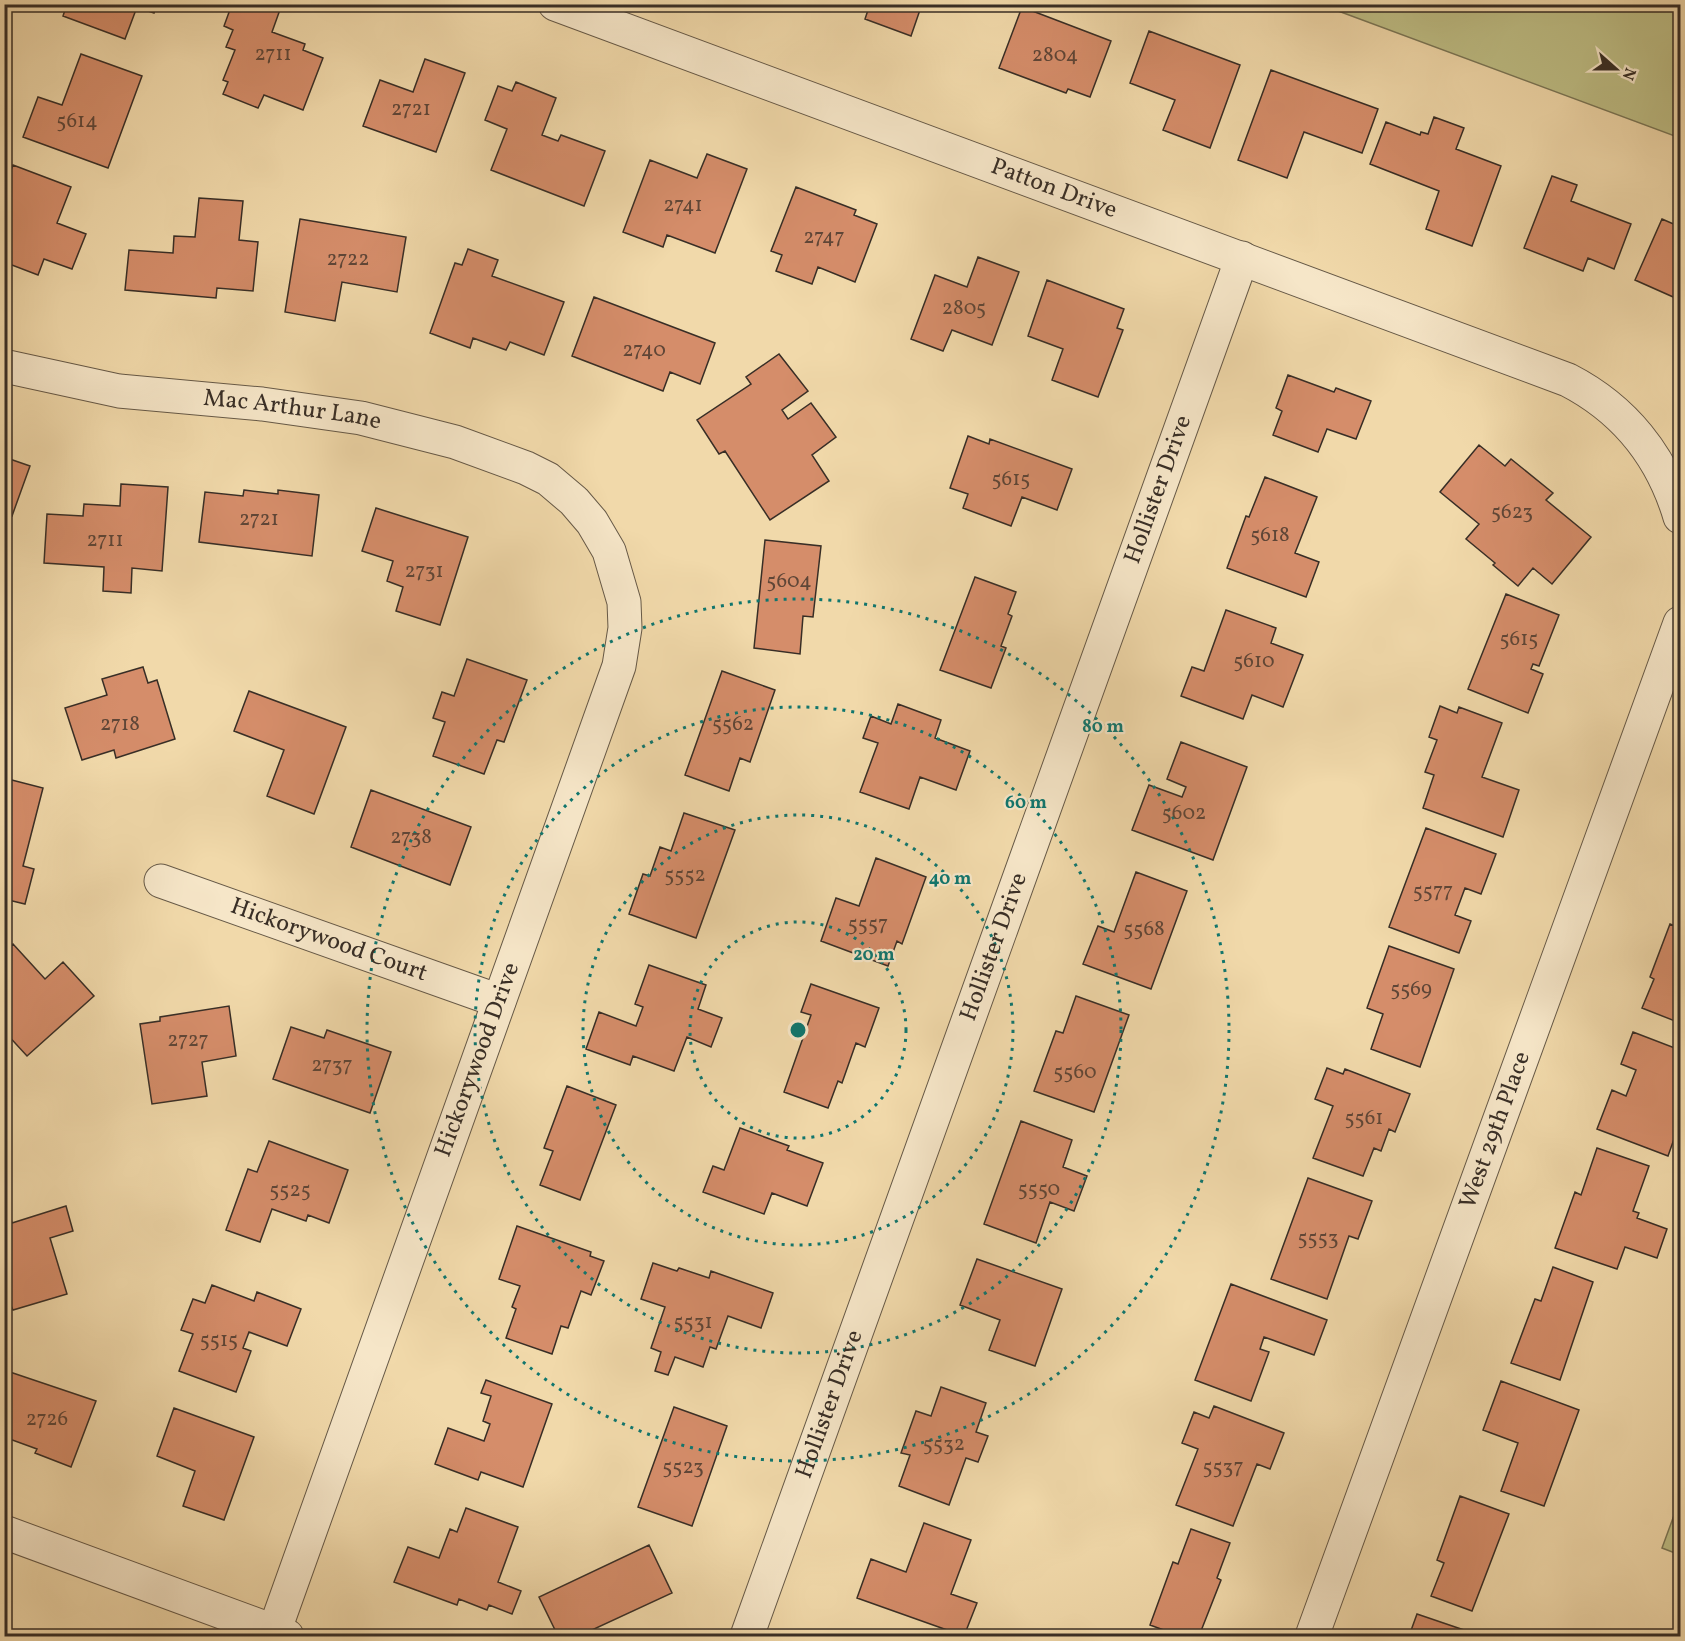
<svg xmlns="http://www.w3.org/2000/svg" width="1685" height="1641" viewBox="0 0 1685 1641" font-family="Vollkorn,serif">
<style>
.green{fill:#bebe85;stroke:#7b7656;stroke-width:1.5}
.building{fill:#d58d6a;stroke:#382e26;stroke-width:1.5}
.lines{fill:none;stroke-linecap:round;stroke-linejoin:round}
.minor-casing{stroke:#665947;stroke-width:35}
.minor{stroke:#f6e6c8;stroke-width:33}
.ring{fill:none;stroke:#0f766e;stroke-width:3;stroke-dasharray:3 6}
.labels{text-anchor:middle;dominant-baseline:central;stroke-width:4.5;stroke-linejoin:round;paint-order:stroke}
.number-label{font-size:21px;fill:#5f4637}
.street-label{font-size:24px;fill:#382e26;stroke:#f6e6c8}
.centre{fill:#0f766e;stroke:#f6e6c8;stroke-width:3}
.ring-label{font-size:18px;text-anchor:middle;font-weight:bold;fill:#0f766e;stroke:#f6e6c8;stroke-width:4.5;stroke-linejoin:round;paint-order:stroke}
</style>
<rect width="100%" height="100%" fill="#f1d9aa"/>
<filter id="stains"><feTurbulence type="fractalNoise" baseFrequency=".00333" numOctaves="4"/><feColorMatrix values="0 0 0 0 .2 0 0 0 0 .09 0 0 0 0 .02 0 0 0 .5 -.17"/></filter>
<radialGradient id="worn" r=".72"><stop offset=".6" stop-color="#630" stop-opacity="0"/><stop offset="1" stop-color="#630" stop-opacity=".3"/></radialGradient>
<path class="green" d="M1322,5H1680V138Z
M1680,1499V1555L1662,1548Z"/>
<path class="building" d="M67,4H157L154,13L137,7L125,39L63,16Z
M232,4H282L272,32L305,44L303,50L323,58L303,110L264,95L258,108L223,94L228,82L223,80L235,50L226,47L233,30L224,26Z
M870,4H922L911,36L865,19Z
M1022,7L1111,41L1090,97L1068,89L1066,93L999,68Z
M1149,31L1240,65L1210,148L1163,130L1175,100L1130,83Z
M81,54L142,76L108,168L23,137L38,97L62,105Z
M425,59L465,73L436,152L363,126L380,80L413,92Z
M1271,70L1378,109L1362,153L1304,132L1287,178L1238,160Z
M516,82L556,98L542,135L558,141L561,135L605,151L584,206L491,170L507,129L485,120L498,86L512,91Z
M1434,117L1464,128L1456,149L1501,166L1472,246L1426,229L1439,191L1370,164L1386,122L1420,135L1421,132L1428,134Z
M707,154L747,169L715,253L667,235L663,247L623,232L650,160L697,178Z
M13,165L71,187L57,223L86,234L72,269L44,259L38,275L4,262V188Z
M1552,176L1577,185L1571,201L1631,224L1614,269L1588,258L1583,271L1524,248Z
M796,187L856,210L854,215L877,224L855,282L818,267L812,284L776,271L782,255L771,251Z
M199,198L243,201L239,240L258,242L253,291L217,288L216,298L125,290L129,250L173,253L174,236L195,237Z
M300,219L406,237L397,292L342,282L335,321L285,312Z
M1662,219L1678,226L1680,219V300L1635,280Z
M468,249L498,260L492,276L564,302L544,355L510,342L506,350L473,338L470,348L430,333L455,263L462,265Z
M978,257L1019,272L992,345L952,330L943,351L911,339L935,275L967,287Z
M1047,280L1124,309L1117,328L1123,330L1098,397L1052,380L1063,349L1028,336Z
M594,297L715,343L700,384L670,372L663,391L572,356Z
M779,354L808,391L782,410L788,419L811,403L836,437L812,455L829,481L770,520L725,451L719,454L697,420L751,384L746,377Z
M1288,375L1334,392L1336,388L1371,401L1356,439L1327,429L1318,452L1273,435L1282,411L1276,408Z
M968,436L989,444L990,439L1072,469L1057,510L1022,497L1011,526L963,508L968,494L950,488Z
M1479,445L1505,466L1511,459L1553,493L1546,500L1591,537L1552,584L1533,568L1518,586L1493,565L1495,563L1466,539L1479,524L1440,492Z
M4,457L30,466L12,516L4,514Z
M1265,477L1317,497L1295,553L1319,562L1306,597L1227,568L1246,516L1249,517Z
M121,484L168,487L162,571L132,568L131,593L103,591L104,567L44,563L47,514L83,516L84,504L120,506Z
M244,490L278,494V490L319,495L312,556L199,542L205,492L243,496Z
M376,508L468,537L440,625L396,611L403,587L387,581L393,561L362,551Z
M765,540L821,546L813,617L803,616L800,654L754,648Z
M975,577L1016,592L1008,614L1012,616L1001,646L1006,648L991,688L940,670Z
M1506,594L1559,615L1539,666L1533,664L1531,669L1543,674L1528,713L1468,689Z
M1226,610L1276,628L1271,643L1303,655L1283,707L1252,695L1243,719L1181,696L1192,667L1204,671Z
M467,659L527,680L504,742L497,740L484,774L433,756L445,722L433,718L442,692L454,696Z
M143,667L148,683L157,680L175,739L116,758L114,750L82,760L65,708L107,695L102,679Z
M722,671L775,690L750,762L740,758L729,791L685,775Z
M249,691L346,727L314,814L267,796L284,750L234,731Z
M898,704L941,720L935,738L970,751L956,790L920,777L909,809L860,792L878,743L863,738L871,716L891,724Z
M1440,706L1457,713L1459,707L1502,723L1482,777L1519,790L1503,837L1423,808L1434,775L1425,772L1437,740L1429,737Z
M1181,742L1247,767L1213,860L1132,830L1149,785L1182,797L1186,787L1167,779Z
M4,778L43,788L23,866L34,869L25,904L4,899Z
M371,790L471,827L450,885L351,847Z
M684,813L735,830L696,938L629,914L643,874L650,876L660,847L671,851Z
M1426,828L1496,854L1481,894L1465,888L1455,915L1471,921L1459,953L1389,927Z
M876,858L926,877L902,944L897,941L888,966L821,941L836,898L859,906Z
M1136,872L1187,891L1151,989L1083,964L1098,926L1114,932Z
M1670,924L1680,928V1023L1642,1008L1654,979L1650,977Z
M13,944L45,979L63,962L94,996L27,1056L4,1031V952Z
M1389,946L1454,969L1420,1067L1371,1049L1383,1014L1367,1008Z
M649,965L706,985L698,1009L722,1018L711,1047L687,1037L674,1071L633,1056L630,1065L586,1049L599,1012L636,1026L643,1007L635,1004Z
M811,984L879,1008L865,1047L856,1043L842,1083L838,1081L828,1108L784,1092L811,1015L801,1012Z
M1076,996L1129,1015L1094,1112L1034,1091L1056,1031L1063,1033Z
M229,1006L236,1056L202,1062L207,1096L152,1104L140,1024L160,1021V1017Z
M291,1027L324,1038L327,1030L391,1052L370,1113L273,1079Z
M1633,1032L1680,1050V1122L1668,1156L1597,1129L1612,1090L1626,1096L1636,1070L1621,1064Z
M1327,1068L1343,1074L1345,1069L1410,1094L1395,1132L1389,1129L1381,1151L1374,1148L1363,1176L1313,1158L1333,1106L1315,1099Z
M567,1086L616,1105L580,1200L540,1185L553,1151L544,1148Z
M1021,1121L1072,1140L1063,1167L1087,1176L1074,1211L1050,1202L1036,1243L984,1224Z
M740,1128L789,1146L787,1150L823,1163L807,1206L772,1193L764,1214L703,1192L713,1166L724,1170Z
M269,1141L348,1170L329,1223L308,1215L306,1221L272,1209L260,1242L226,1230L248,1169L257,1172Z
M1597,1148L1649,1166L1633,1211L1639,1213L1637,1218L1667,1229L1657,1258L1625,1247L1617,1269L1555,1248L1575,1192L1581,1195Z
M1308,1178L1372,1201L1358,1239L1349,1236L1327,1299L1271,1279Z
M66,1206L73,1231L50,1238L67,1294L13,1310L4,1290V1215L9,1213L12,1223Z
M517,1226L591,1252L590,1256L604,1261L591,1295L581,1291L568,1328L561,1326L552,1354L506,1338L516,1309L512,1307L520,1286L499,1279Z
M977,1259L1062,1289L1035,1366L989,1350L1000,1320L960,1305Z
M653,1263L677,1271L679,1268L709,1278L711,1271L773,1293L761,1328L728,1316L716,1349L710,1347L703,1367L675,1357L668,1375L655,1371L661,1352L651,1348L665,1307L641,1299Z
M1553,1267L1593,1282L1560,1380L1511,1363L1535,1299L1541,1301Z
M1231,1284L1327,1320L1314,1355L1264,1337L1260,1349L1269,1352L1251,1401L1195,1380Z
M212,1285L254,1301L257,1292L301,1309L287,1346L249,1332L243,1348L251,1351L236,1392L179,1371L193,1334L181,1330L193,1299L205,1303Z
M4,1370L96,1401L71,1467L35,1453L37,1449L4,1437Z
M486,1380L552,1404L523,1487L481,1472L478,1480L435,1464L448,1428L484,1441L490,1424L483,1421L491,1396L481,1393Z
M1501,1381L1579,1410L1544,1506L1501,1491L1518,1443L1483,1430Z
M941,1387L986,1403L976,1432L988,1436L978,1462L966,1458L949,1505L899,1486L910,1455L901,1453L916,1411L931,1416Z
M1214,1406L1284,1433L1270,1469L1257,1464L1233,1526L1176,1505L1198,1449L1182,1443L1194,1412L1209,1418Z
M674,1407L727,1426L692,1526L638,1507Z
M174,1408L254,1437L224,1520L183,1506L195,1471L157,1456Z
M1460,1496L1509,1514L1472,1611L1431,1596L1444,1563L1437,1560Z
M466,1508L518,1527L498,1582L521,1591L512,1614L489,1605L487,1610L459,1599L457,1605L394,1582L408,1547L439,1558L450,1529L457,1532Z
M924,1523L971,1540L951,1594L977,1603L964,1636L857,1598L871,1559L906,1572Z
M1191,1529L1230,1543L1217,1578L1221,1580L1199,1636H1180L1150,1625L1173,1562L1178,1564Z
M649,1545L672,1593L579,1636H558L539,1597Z
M1417,1614L1464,1630L1461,1636H1409Z"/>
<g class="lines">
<defs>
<g id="minor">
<path id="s1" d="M555,4L1568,380C1624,409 1662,456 1680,517"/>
<path id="s2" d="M4,366L119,391L262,404L361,418L455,442L526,468L548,479L574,501L592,522L609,551L624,602L625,628L619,666L274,1632"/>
<path id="s3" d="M161,881L499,1001"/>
<path d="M4,1532L287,1636"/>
<path id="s4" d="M747,1636L1242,258"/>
<path id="s5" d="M1312,1636L1680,623"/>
</g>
</defs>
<use href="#minor" class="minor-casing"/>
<use href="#minor" class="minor"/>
</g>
<g class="ring">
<circle cx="798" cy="1030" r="108"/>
<circle cx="798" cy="1030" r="215"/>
<circle cx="798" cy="1030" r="323"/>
<circle cx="798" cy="1030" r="431"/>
</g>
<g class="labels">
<g class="number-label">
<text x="273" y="54">2711</text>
<text x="1055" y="55">2804</text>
<text x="411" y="109">2721</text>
<text x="77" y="121">5614</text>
<text x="683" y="205">2741</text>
<text x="824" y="237">2747</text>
<text x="348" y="259">2722</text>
<text x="964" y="308">2805</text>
<text x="644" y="350">2740</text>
<text x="1011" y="479">5615</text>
<text x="1512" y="512">5623</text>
<text x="259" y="519">2721</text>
<text x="1270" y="535">5618</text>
<text x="105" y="540">2711</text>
<text x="424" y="571">2731</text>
<text x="789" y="581">5604</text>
<text x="1519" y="639">5615</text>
<text x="1254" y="661">5610</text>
<text x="120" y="724">2718</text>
<text x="733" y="724">5562</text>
<text x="1184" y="813">5602</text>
<text x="411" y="837">2738</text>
<text x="685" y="875">5552</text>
<text x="1433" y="891">5577</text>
<text x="868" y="924">5557</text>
<text x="1144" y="929">5568</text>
<text x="1411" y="989">5569</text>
<text x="188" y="1040">2727</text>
<text x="332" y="1065">2737</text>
<text x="1075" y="1072">5560</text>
<text x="1364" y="1118">5561</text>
<text x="1039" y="1189">5550</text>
<text x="290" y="1190">5525</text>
<text x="1318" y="1238">5553</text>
<text x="693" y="1322">5531</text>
<text x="219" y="1340">5515</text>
<text x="47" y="1419">2726</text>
<text x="944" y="1444">5532</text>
<text x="683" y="1467">5523</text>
<text x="1223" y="1467">5537</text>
</g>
<g class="street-label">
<text stroke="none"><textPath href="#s1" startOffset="532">Patton Drive</textPath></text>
<text stroke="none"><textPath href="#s2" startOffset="292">Mac Arthur Lane</textPath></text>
<text stroke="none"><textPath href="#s4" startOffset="1218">Hollister Drive</textPath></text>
<text stroke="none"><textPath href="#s3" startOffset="178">Hickorywood Court</textPath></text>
<text stroke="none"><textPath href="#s4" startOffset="732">Hollister Drive</textPath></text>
<text transform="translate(478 1060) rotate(-70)">Hickorywood Drive</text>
<text stroke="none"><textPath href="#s5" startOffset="538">West 29th Place</textPath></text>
<text stroke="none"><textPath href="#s4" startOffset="246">Hollister Drive</textPath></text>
</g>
</g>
<circle cx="798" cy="1030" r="9" class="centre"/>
<g class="ring-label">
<text x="1103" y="732">80 m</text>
<text x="1026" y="808">60 m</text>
<text x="950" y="884">40 m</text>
<text x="874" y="960">20 m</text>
</g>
<rect width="1685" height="1641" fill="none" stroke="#f1d9aa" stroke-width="24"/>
<rect x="6" y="6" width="1673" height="1629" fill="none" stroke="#382e26" stroke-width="3"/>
<rect x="12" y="12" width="1661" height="1617" fill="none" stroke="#382e26" stroke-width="1.5"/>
<g transform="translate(1616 69) rotate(111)" stroke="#f6e6c8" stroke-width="4.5" paint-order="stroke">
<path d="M0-4.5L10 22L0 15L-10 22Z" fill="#382e26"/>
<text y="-9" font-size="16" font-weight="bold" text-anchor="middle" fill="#382e26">N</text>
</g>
<rect width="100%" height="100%" filter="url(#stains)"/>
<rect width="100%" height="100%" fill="url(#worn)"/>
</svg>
